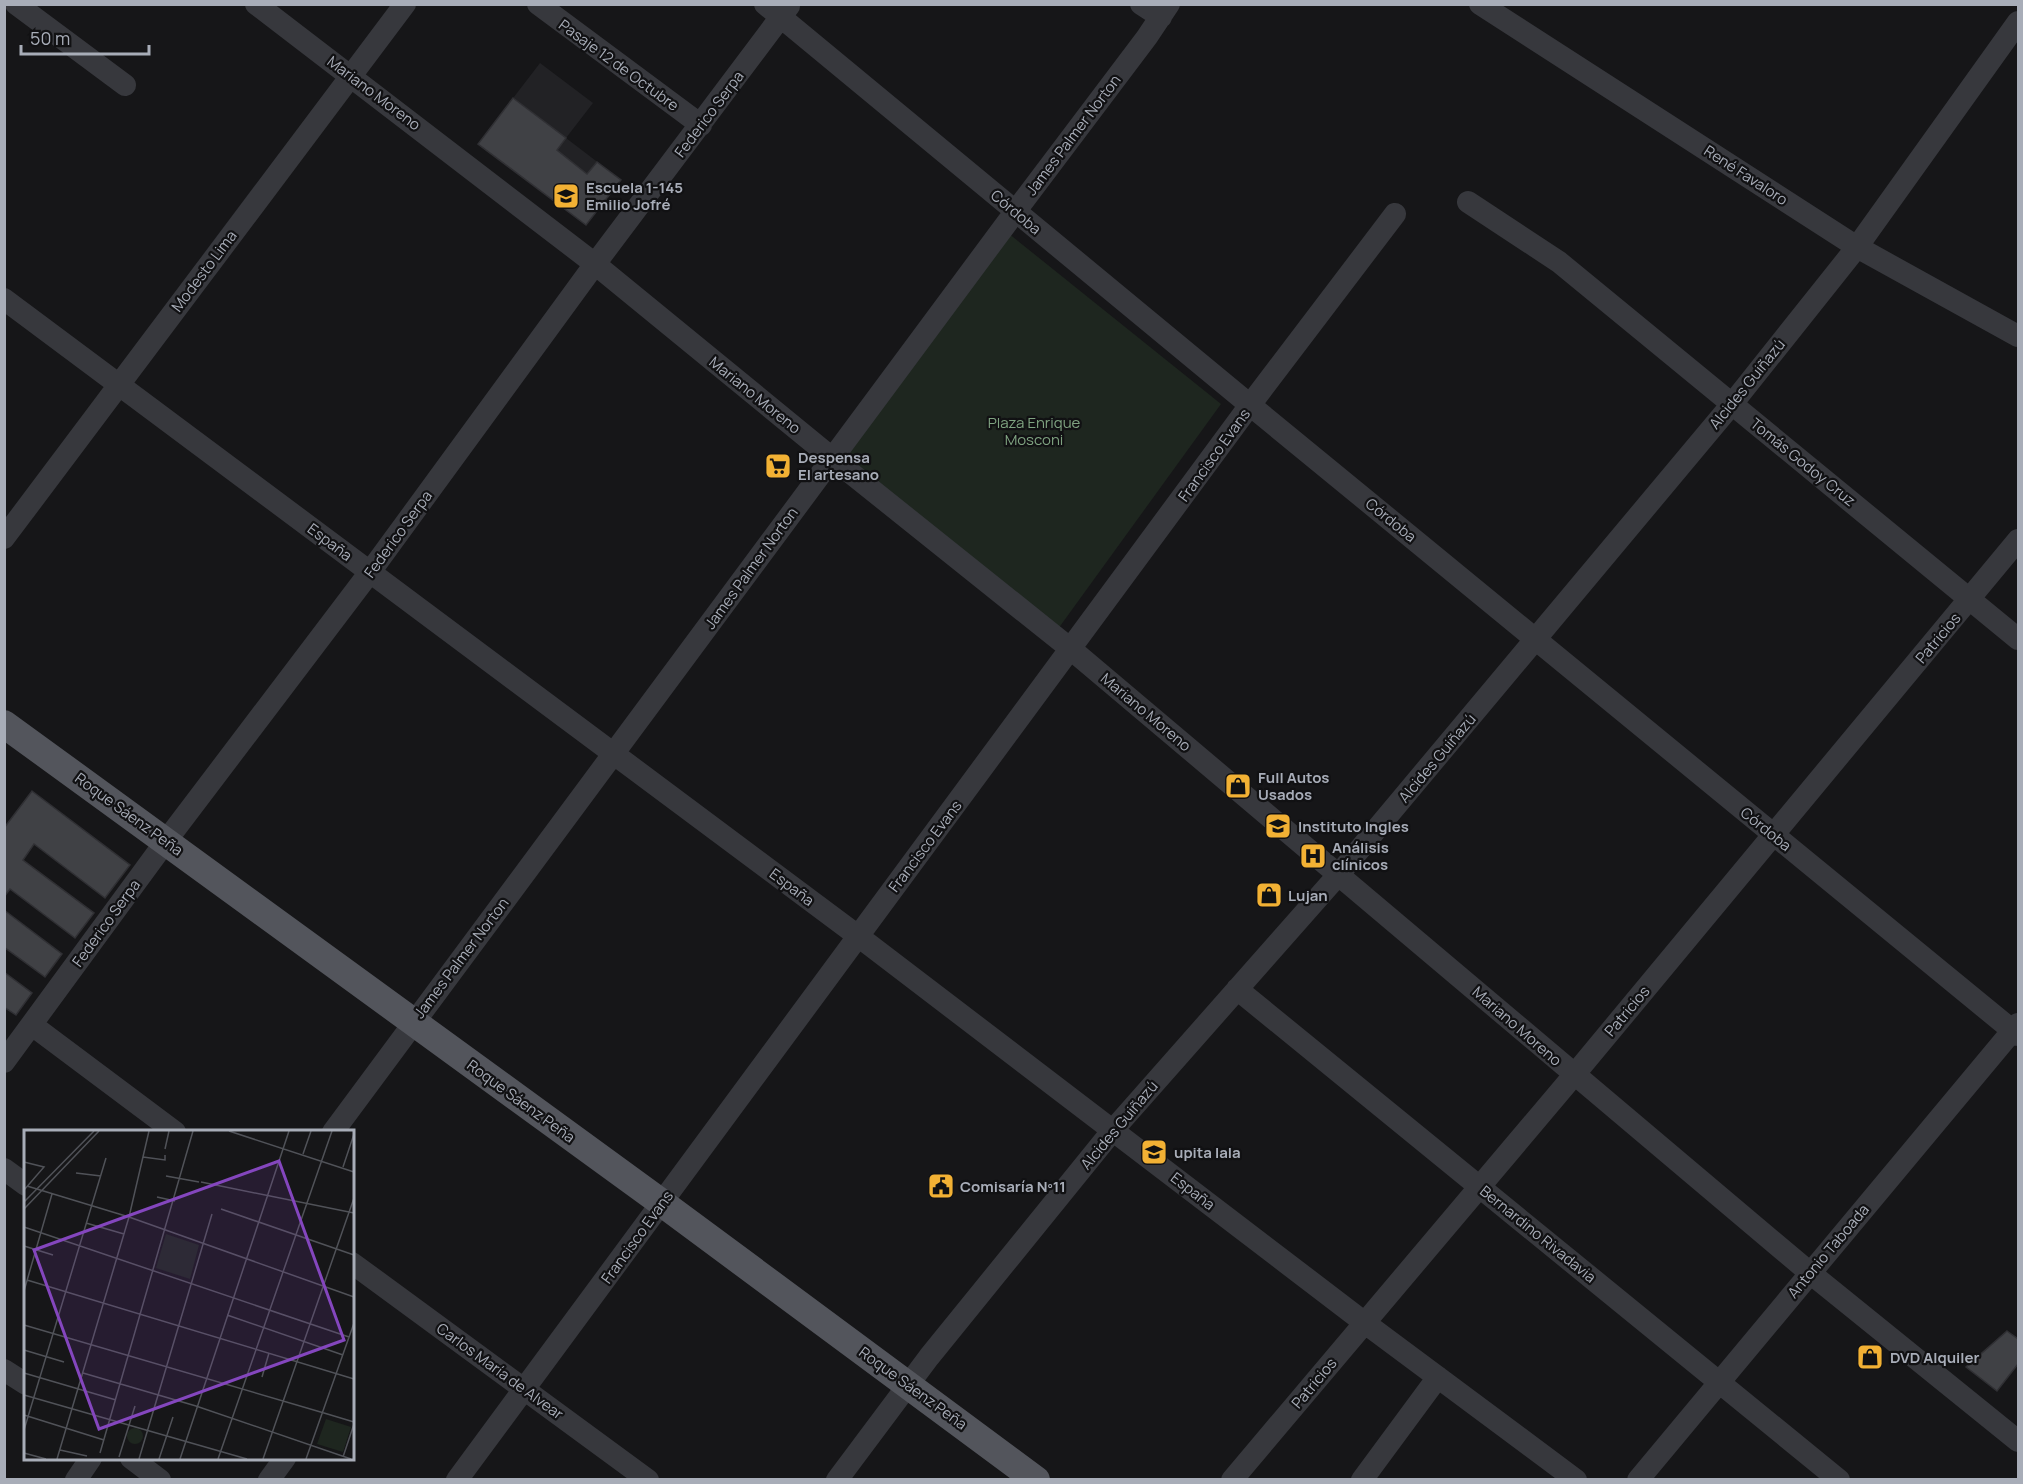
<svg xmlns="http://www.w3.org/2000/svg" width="2023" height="1484" viewBox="0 0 2023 1484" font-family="Manrope,sans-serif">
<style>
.built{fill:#222225}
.green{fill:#1e261f}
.building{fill:#404145;stroke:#303034;stroke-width:1.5}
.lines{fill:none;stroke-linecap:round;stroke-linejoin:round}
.minor{stroke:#37383d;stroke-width:22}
.major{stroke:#53555c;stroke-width:28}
.labels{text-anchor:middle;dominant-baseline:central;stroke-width:4.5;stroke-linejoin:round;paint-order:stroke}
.street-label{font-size:15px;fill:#a8adb8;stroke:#111113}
.poi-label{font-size:15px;font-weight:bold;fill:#a8adb8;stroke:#111113;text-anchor:start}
.park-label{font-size:15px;fill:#7fa381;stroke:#111113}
.inset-road{fill:none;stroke:#505258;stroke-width:1.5}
.view{fill:#8446be;fill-opacity:0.15;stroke:#8446be;stroke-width:3}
.inset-edge{fill:none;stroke:#a8adb8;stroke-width:3}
</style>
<rect width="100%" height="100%" fill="#161618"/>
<path class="built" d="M540,63L593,103L566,138L621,180L586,225L478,144Z"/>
<path class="green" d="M1008,233L1221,404L1058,629L846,457Z"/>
<path class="building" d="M513,98L566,138L557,150L587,174L597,162L621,180L586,225L478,144Z
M32,791L130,865L105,898L34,844L23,860L94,913L75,938L10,889L4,897V828Z
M4,910L62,954L45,977L4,947Z
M4,972L32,993L16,1015L4,1007Z
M2007,1331L2018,1339V1364L1997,1391L1966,1367Z"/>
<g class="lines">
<path class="minor" d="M16,4L125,85
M256,4L595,264L832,458L1072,650L1809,1272L2018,1441
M538,4L701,125
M765,4L1250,405L2018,1035
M1141,4L1161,17
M1480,4L1857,247L2018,336
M1468,202L1559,262L2018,639
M4,299L858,936L1365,1323L1576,1480
M4,538L405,4
M1237,989L1839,1480
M32,1025L175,1132
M4,1062L166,841L370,572L595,264L789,6
M333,1132L1015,212L1147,37L1169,4
M4,1169L26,1185
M352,1263L648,1480
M4,1370L26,1384
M131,1458L160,1480
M76,1480L91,1458
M269,1480L285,1458
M457,1480L1250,405L1395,214
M837,1480L929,1357L1113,1130L1339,874L1732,404L1857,247L2018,22
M1232,1480L1574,1075L2018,540
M1362,1480L1438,1377
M1638,1480L2018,1024"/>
<path class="major" d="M4,724L662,1203L1036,1480"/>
</g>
<defs>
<symbol id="school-square" viewBox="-11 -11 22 22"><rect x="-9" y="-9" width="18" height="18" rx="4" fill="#f2b134" stroke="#111113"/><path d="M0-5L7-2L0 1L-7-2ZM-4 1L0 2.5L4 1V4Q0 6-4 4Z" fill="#111"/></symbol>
<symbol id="supermarket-square" viewBox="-11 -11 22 22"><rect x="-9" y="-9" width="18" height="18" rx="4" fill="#f2b134" stroke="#111113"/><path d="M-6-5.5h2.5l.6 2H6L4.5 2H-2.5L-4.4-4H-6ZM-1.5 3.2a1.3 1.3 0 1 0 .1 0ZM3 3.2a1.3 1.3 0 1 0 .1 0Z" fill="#111"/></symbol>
<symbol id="shop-square" viewBox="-11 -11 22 22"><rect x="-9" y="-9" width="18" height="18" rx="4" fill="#f2b134" stroke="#111113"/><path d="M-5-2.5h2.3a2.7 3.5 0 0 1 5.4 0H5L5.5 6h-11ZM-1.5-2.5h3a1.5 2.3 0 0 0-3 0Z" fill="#111"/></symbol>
<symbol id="hospital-square" viewBox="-11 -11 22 22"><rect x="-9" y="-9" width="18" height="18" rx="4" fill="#f2b134" stroke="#111113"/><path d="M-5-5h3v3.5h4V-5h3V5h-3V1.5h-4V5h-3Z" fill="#111"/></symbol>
<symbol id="civic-square" viewBox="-11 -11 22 22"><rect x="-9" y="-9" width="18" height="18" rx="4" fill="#f2b134" stroke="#111113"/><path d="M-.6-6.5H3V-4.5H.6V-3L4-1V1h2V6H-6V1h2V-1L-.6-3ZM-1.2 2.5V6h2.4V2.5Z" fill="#111"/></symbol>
</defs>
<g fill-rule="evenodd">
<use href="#school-square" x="551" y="181" width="30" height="30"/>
<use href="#supermarket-square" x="763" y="451" width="30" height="30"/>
<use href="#shop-square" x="1223" y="771" width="30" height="30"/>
<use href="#school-square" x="1263" y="811" width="30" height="30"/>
<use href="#hospital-square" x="1298" y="841" width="30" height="30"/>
<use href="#shop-square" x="1254" y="880" width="30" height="30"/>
<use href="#school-square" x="1139" y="1137" width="30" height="30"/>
<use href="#civic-square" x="926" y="1171" width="30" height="30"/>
<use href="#shop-square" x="1855" y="1342" width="30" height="30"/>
</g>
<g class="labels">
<g class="street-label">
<text transform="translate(619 65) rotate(36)">Pasaje 12 de Octubre</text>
<text transform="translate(374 93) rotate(37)">Mariano Moreno</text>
<text transform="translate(709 114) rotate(-53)">Federico Serpa</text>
<text transform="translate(1073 135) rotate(-53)">James Palmer Norton</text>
<text transform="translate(1746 175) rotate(33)">René Favaloro</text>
<text transform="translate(1016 212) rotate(40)">Córdoba</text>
<text transform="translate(204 271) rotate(-53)">Modesto Lima</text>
<text transform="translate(1747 384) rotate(-51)">Alcides Guiñazú</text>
<text transform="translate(755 395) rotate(39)">Mariano Moreno</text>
<text transform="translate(1214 455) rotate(-54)">Francisco Evans</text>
<text transform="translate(1803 462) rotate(39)">Tomás Godoy Cruz</text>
<text transform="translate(1391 520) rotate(39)">Córdoba</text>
<text transform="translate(398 534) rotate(-54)">Federico Serpa</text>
<text transform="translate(330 542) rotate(37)">España</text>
<text transform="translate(751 568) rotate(-54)">James Palmer Norton</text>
<text transform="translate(1938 638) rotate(-50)">Patricios</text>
<text transform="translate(1146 712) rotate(40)">Mariano Moreno</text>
<text transform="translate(1437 758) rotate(-50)">Alcides Guiñazú</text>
<text transform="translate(129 814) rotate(36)">Roque Sáenz Peña</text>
<text transform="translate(1766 829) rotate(39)">Córdoba</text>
<text transform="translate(925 846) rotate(-53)">Francisco Evans</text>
<text transform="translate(792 887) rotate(37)">España</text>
<text transform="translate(106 923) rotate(-54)">Federico Serpa</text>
<text transform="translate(461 958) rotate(-53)">James Palmer Norton</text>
<text transform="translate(1627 1011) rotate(-50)">Patricios</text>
<text transform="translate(1517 1026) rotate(41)">Mariano Moreno</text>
<text transform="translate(521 1101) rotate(36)">Roque Sáenz Peña</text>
<text transform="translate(1119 1125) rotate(-50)">Alcides Guiñazú</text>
<text transform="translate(1193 1191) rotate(38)">España</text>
<text transform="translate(1538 1234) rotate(39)">Bernardino Rivadavia</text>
<text transform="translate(637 1237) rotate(-54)">Francisco Evans</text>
<text transform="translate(1828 1251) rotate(-50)">Antonio Taboada</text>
<text transform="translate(500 1371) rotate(36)">Carlos María de Alvear</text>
<text transform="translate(1314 1383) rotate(-50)">Patricios</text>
<text transform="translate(913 1388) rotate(36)">Roque Sáenz Peña</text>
</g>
<g class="poi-label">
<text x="586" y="187">Escuela 1-145<tspan x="586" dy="17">Emilio Jofré</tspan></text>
<text x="798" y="457">Despensa<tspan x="798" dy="17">El artesano</tspan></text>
<text x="1258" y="777">Full Autos<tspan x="1258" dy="17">Usados</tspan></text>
<text x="1298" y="826">Instituto Ingles</text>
<text x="1332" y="847">Análisis<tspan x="1332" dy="17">clínicos</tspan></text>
<text x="1288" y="895">Lujan</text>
<text x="1174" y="1152">upita lala</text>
<text x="960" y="1186">Comisaría Nº11</text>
<text x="1890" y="1357">DVD Alquiler</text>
</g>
<g class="park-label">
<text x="1034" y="422">Plaza Enrique<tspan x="1034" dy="17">Mosconi</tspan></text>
</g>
</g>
<g transform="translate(24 1130)">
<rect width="330" height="330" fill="#161618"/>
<path d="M142,104L175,115L166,149L132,138ZM302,289L327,297L319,322L293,314ZM103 306a8 8 0 1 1 16 0a8 8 0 1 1-16 0Z" fill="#1e261f"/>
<path class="inset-road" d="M205,1L330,42M141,19L145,1M279,24L287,1M119,27L141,30V25M0,32L20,37L0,60M319,37L330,4M52,43L77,46M142,46L175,52M177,52L330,83M3,56L105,87L330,167M133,67L151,71M0,72L70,1M0,79L75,1M197,79L330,125M62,93L100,104M0,97L325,207M0,116L29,125M3,150L330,249M0,161L28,64M203,185L319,225M0,195L300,283M0,220L40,232M0,243L92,270M59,243L172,276L327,329M238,247L245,223M0,265L223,329M300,283L330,292M0,285L80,310M0,300L82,28M36,320L63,326M0,323L22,329M76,323L169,1M95,327L111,276M319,327L330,294M33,329L105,87L125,1M115,329L188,84M135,329L149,287M156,329L265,1M194,329L308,1M239,329L330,68M282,329L330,193"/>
<path class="view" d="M255,31L320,210L75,299L10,120Z"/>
<rect width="330" height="330" class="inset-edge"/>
</g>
<rect width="2023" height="1484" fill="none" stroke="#a8adb8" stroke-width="12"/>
<path d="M21 45v9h128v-9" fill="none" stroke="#a8adb8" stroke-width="3"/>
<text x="30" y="45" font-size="18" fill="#a8adb8" stroke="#111113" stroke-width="4.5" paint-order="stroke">50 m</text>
</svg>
